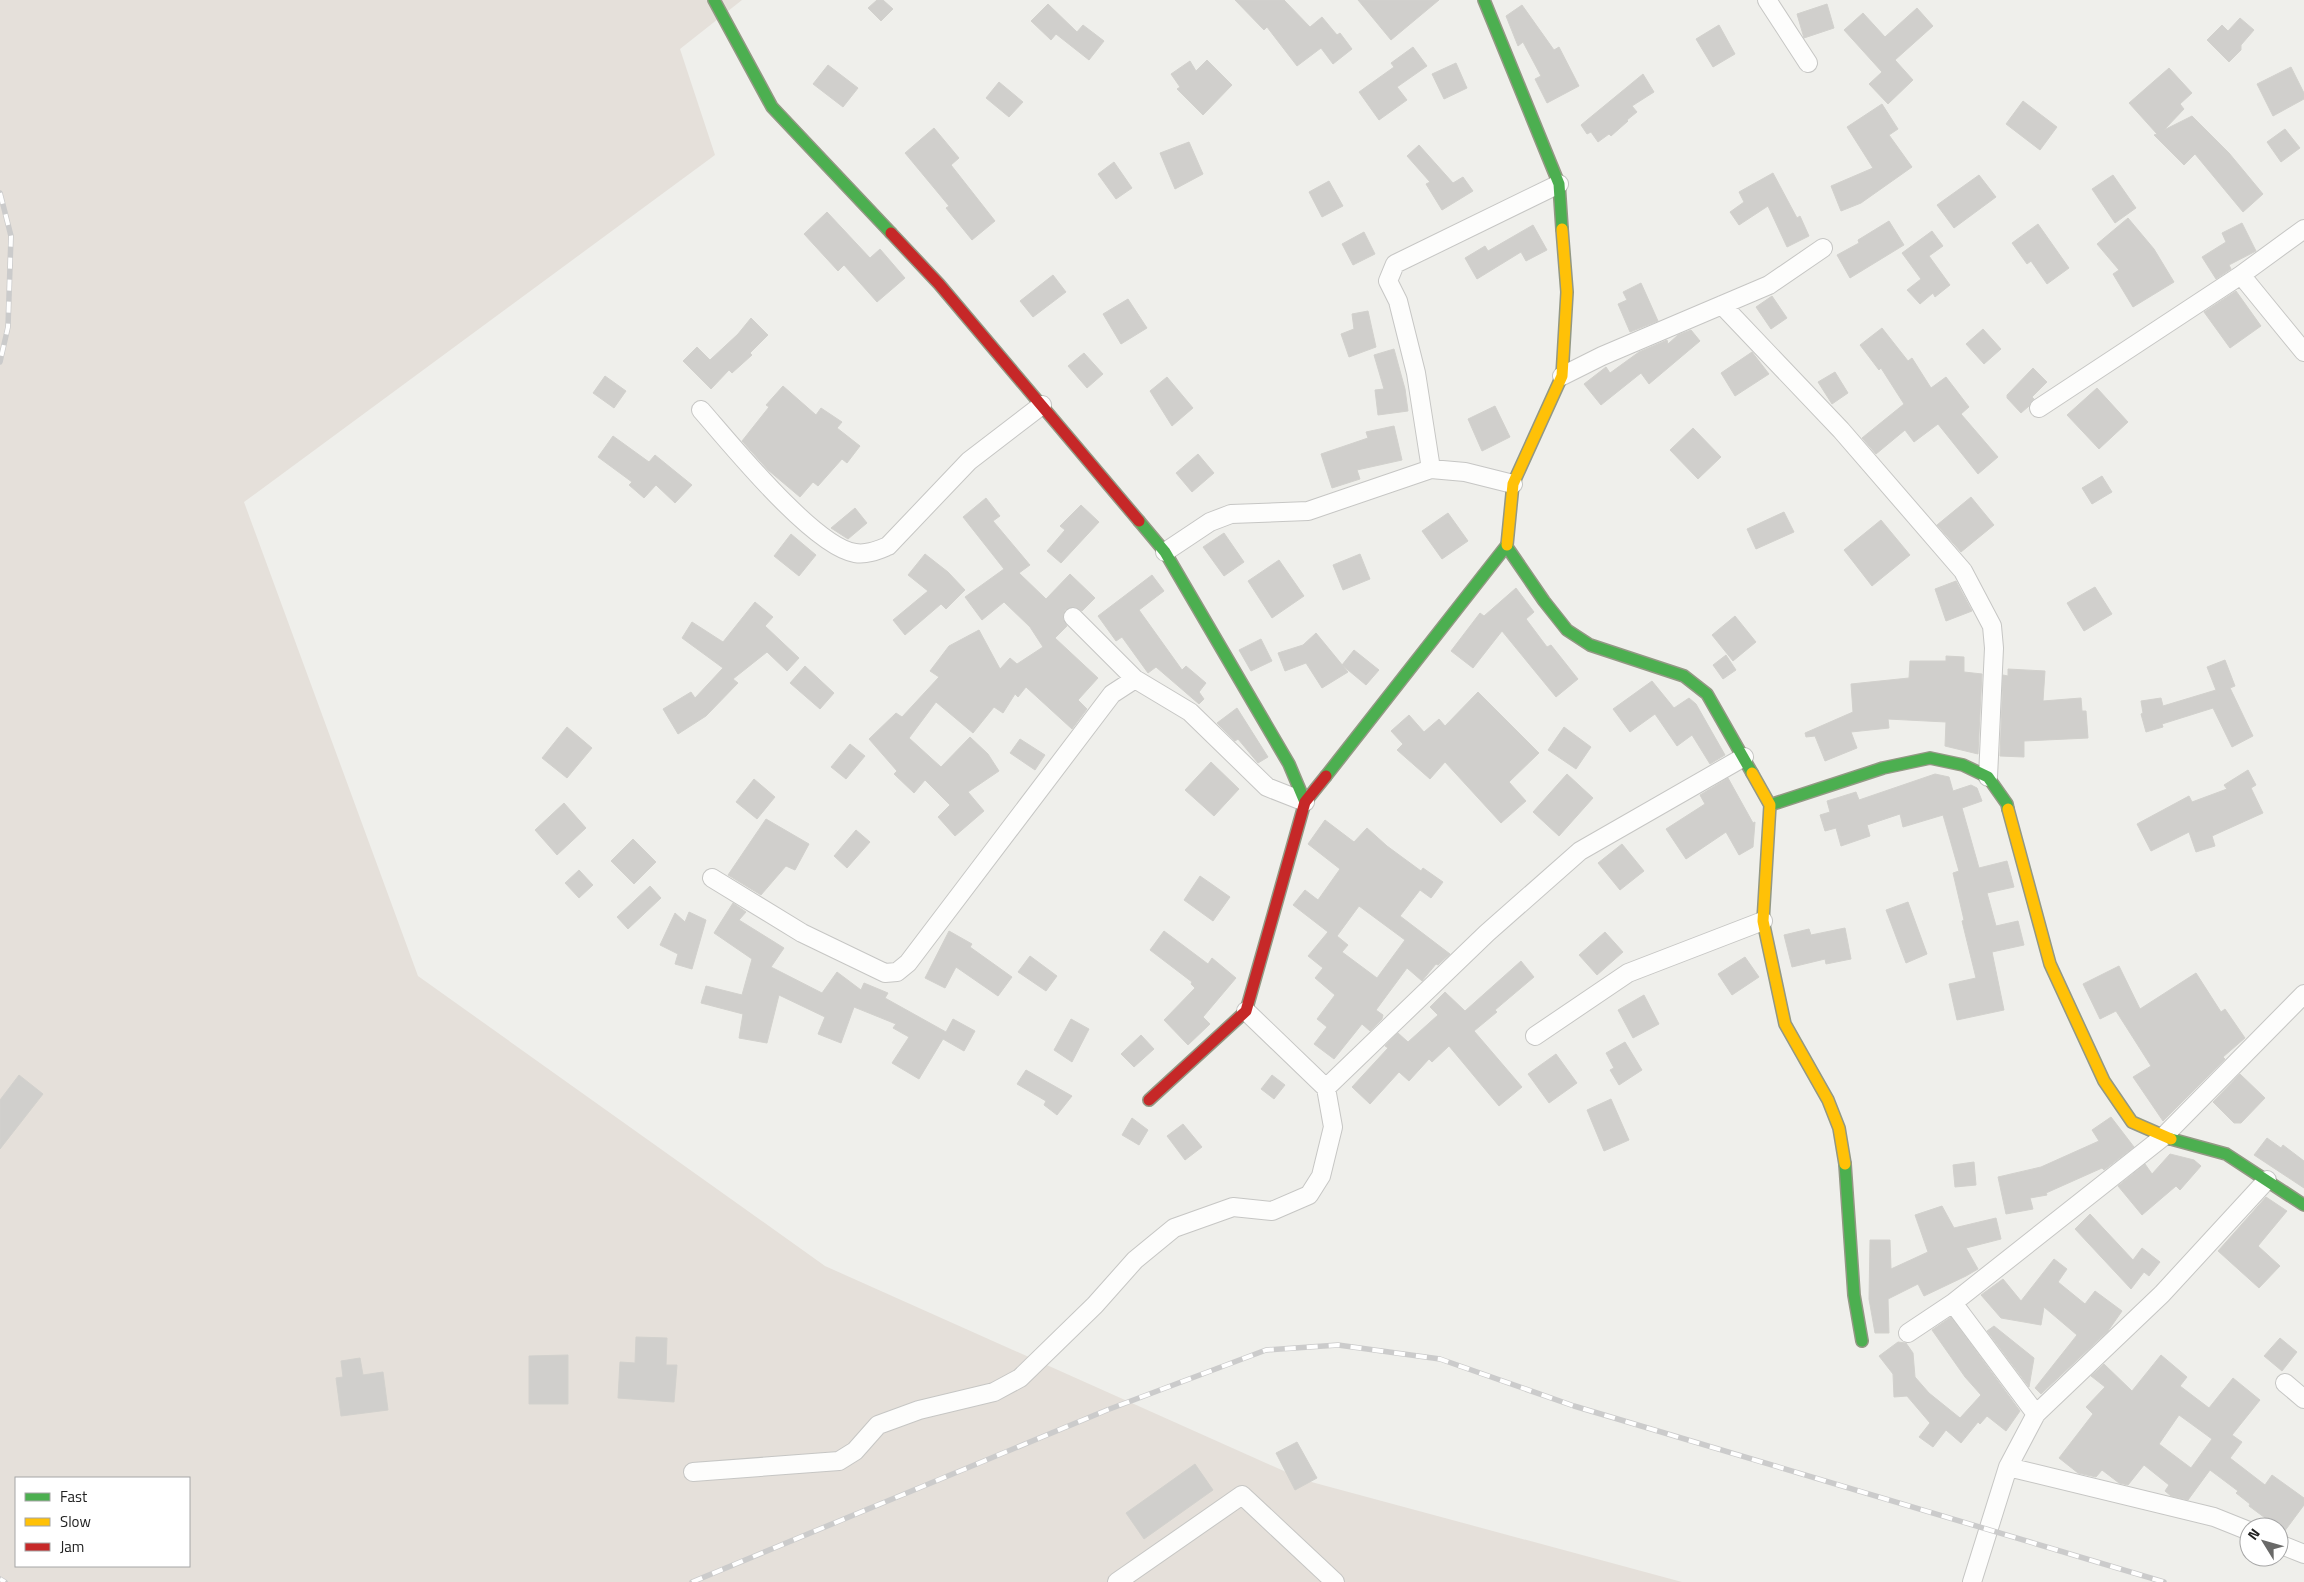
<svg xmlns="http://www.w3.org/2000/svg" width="2304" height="1582" viewBox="0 0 2304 1582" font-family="'Titillium Web',sans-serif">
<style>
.military{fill:#e5e0da;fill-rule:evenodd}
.building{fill:#d0cfcc;stroke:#d2d1cd;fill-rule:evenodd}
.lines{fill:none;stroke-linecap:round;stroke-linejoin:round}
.street-casing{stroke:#c6c6c4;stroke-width:20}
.fast-casing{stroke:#939884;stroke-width:14}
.slow-casing{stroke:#939884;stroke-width:14}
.jam-casing{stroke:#939884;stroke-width:14}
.street{stroke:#fdfdfc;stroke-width:18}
.fast{stroke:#4caf50;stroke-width:11}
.slow{stroke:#ffc107;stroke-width:11}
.jam{stroke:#c62828;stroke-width:11}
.rail-casing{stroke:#cbcbcb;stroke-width:5.5}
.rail{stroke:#fff;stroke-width:4;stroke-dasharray:11;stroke-linecap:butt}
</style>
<rect width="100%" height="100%" fill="#efefeb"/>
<path class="military" d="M0,0H742L680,49L715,155L244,502L418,976L825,1266L1304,1480L1682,1582H0ZM16,1478H189V1566H16Z"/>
<path class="building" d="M877,0H883L893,9L881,21L868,8Z
M1235,0H1284L1310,27L1322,17L1337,35L1340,33L1352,49L1333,64L1321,48L1297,66L1267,27L1264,30Z
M1358,0H1439L1391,40Z
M1048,4L1077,32L1083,25L1104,41L1089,60L1056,34L1051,40L1031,21Z
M1827,4L1834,28L1804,38L1797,14Z
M1522,5L1554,50L1559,47L1579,86L1547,103L1535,79L1541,76L1523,42L1518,46L1506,16Z
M1917,8L1933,26L1895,60L1913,80L1888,104L1869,84L1882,72L1844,30L1863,13L1885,37Z
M2240,18L2254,30L2241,45V50L2229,62L2207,40L2222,25L2228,31Z
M1719,25L1735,54L1713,67L1696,39Z
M1413,47L1427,66L1397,87L1407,100L1379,120L1359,92L1394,67L1391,63Z
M1207,60L1232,85L1203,115L1177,89L1180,87L1171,74L1190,61L1196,71Z
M1456,63L1467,88L1444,99L1432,74Z
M828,65L858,88L843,107L813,84Z
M2291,67L2304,93V99L2273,116L2257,84Z
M2169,68L2192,93L2180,104L2184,109L2164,130L2192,116L2229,153L2263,194L2243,212L2195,154L2184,165L2154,135L2157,134L2129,103Z
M1643,74L1654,92L1632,106L1637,112L1627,120L1628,121L1611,136L1609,134L1598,142L1591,132L1587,134L1581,125Z
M999,82L1023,102L1009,117L986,98Z
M2023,101L2057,127L2040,150L2006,124Z
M1882,104L1898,129L1889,135L1912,167L1861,203L1841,211L1831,186L1873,168L1847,127Z
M934,128L959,158L951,165L995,221L972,240L946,208L949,206L905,153Z
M2285,129L2300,148L2281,162L2267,142Z
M1189,142L1203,174L1175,189L1160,153Z
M1419,145L1453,183L1463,177L1473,191L1442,210L1426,184L1430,182L1407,156Z
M1114,162L1132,188L1116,199L1098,174Z
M1773,173L1797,218L1800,216L1809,236L1787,247L1768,206L1739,225L1730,212L1744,202L1739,192Z
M1979,175L1996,197L1954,228L1937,205Z
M2113,175L2136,208L2115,223L2092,189Z
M1329,181L1343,206L1322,217L1309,192Z
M827,212L870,258L880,249L905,278L877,302L844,265L838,271L804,234Z
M2128,218L2154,249L2174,282L2133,307L2113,274L2119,270L2097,244Z
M1889,221L1904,245L1850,278L1837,255L1859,243L1858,240Z
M2242,223L2256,251L2229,265L2231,269L2216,279L2202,257L2226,242L2222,233Z
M2038,224L2069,268L2047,284L2031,261L2027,264L2012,243Z
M1533,225L1547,250L1526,261L1521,252L1477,279L1465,258L1485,246L1488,251Z
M1932,231L1943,246L1929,256L1950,285L1935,297L1933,293L1920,304L1907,290L1921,279L1902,253Z
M1364,232L1375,254L1353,265L1342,244Z
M1053,275L1066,292L1033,317L1020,301Z
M1641,283L1658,321L1630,332L1618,304L1627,300L1623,292Z
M2236,291L2261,326L2230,348L2204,312Z
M1772,296L1787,318L1771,329L1756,307Z
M1128,299L1147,328L1121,344L1103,314Z
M1368,311L1376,347L1349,357L1341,334L1354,329L1352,314Z
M751,318L768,335L750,353L752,355L732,373L729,370L711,389L683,361L697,347L710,360L738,334Z
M1882,328L1908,361L1912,358L1931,388L1946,377L1969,407L1961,414L1998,457L1978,474L1938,424L1914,442L1905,430L1876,454L1862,438L1904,404L1881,368L1879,370L1860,345Z
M1983,329L2001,349L1984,364L1966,344Z
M1691,330L1700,341L1649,384L1641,373L1601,405L1584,384L1606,367L1610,373L1639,352L1667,340L1668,344L1678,335Z
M1394,349L1405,389L1408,411L1378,415L1375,390L1384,389L1374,355Z
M1752,352L1769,374L1735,396L1721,373Z
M1084,353L1103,374L1087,388L1068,366Z
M2033,368L2047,382L2032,397L2034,399L2029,406L2021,413L2007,398V395Z
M1835,372L1848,393L1832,404L1818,382Z
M605,376L626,391L614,408L593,393Z
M1167,377L1193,408L1172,426L1150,391Z
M783,386L816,415L821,408L842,422L837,428L860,446L847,463L842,459L818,486L813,482L800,497L768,470L742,441L769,407L766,405Z
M2097,388L2128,422L2099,449L2067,415Z
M1495,406L1510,437L1482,451L1468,419Z
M1394,426L1402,460L1357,470L1360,479L1332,488L1321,454L1368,438L1366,432Z
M1693,428L1721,457L1698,479L1670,450Z
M613,436L649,462L655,455L692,485L675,503L656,485L644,498L629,485L632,482L598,457Z
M1198,454L1214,473L1192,492L1176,473Z
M2102,476L2112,492L2092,504L2082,488Z
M1971,497L1994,525L1961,552L1937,525Z
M986,498L1000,516L993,521L1030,565L1019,573L1046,599L1070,574L1095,598L1082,611L1075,607L1065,610L1063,619L1067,626L1055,638L1098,678L1078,700L1087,709L1072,729L1026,687L1018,697L1015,694L1003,713L994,707L973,733L936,702L909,738L941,767L970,737L988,754L999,771L968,792L984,811L955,836L938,817L950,805L925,780L914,793L894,774L897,771L869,739L896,713L902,717L939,677L930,671L949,646L979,630L1000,669L1010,658L1017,664L1043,647L1030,627L1004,602L982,620L965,597L1004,569L963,517Z
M1081,505L1099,522L1061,563L1047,551L1065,530L1060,526Z
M855,508L867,523L848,539L831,528Z
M1784,512L1794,532L1756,549L1747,529Z
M1448,513L1468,541L1442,559L1422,531Z
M1881,520L1910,555L1872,586L1844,550Z
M1224,533L1244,562L1224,576L1203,547Z
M791,534L816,555L799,576L774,556Z
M925,554L948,572L965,590L946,609L941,604L905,635L893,620L928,591L908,575Z
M1360,554L1370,579L1343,590L1333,565Z
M1279,560L1304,596L1272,618L1248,581Z
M1152,575L1164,591L1139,610L1182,670L1186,666L1206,683L1199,692L1204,699L1199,704L1156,667L1148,673L1122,637L1116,641L1098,616Z
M1956,581L1972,611L1946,621L1935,589Z
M2095,587L2112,614L2084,631L2067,603Z
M1516,588L1534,612L1526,619L1547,647L1551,645L1578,679L1556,697L1502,631L1473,668L1451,651L1480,613L1484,616Z
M755,602L773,617L765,626L799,658L787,671L767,652L733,679L738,683L706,716L678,734L663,709L691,692L695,698L723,668L682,638L692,622L723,642Z
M1735,616L1756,642L1733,661L1712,635Z
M1316,633L1348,672L1322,688L1306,663L1285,671L1278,653L1303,645Z
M1261,639L1272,661L1251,671L1239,650Z
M1354,650L1379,670L1366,685L1342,665Z
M1726,655L1736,670L1723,679L1713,665Z
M1946,656L1964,657V672L1982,674L1978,754L1945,746L1946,722L1888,719L1889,728L1851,732L1857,748L1825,761L1815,736L1806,737L1805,733L1853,712L1851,684L1909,678L1910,661H1946Z
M2225,660L2235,686L2230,688L2253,736L2232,747L2213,708L2162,724L2163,727L2146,732L2141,714L2143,713L2141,701L2161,698L2163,706L2216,690L2207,667Z
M805,666L834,693L820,709L790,683Z
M2008,669L2045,671L2043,701L2081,698L2082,711H2086L2088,738L2024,741V757L2000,756L2003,675L2008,676Z
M1652,681L1674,708L1689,698L1696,704L1725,755L1710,764L1692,735L1677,746L1655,714L1630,732L1613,709Z
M1478,692L1539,753L1509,782L1526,801L1501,823L1445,762L1430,779L1397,750L1403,744L1391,731L1409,715L1424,732L1439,719L1445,726Z
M1237,708L1268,757L1258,763L1238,739L1235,741L1217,723Z
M567,727L592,748L567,778L542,758Z
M1564,727L1591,747L1576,769L1548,750Z
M1020,739L1045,755L1035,770L1010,753Z
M850,744L865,756L846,779L831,767Z
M1211,762L1239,789L1214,816L1185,790Z
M2248,770L2256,785L2251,788L2263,813L2212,836L2215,846L2196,852L2189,832L2151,851L2137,824L2189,796L2192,802L2227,789L2224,785Z
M1567,774L1593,798L1559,836L1533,812Z
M1935,774L1949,777L1953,791L1971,785L1977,788L1982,801L1962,808L1979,868L2007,861L2014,887L1987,893L1996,926L2018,921L2024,945L1992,952L2004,1010L1957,1020L1949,984L1976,978L1962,921L1964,920L1953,873L1959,871L1943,815L1903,827L1900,814L1867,825L1870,836L1841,846L1836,828L1825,831L1820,815L1830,812L1827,801L1856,792L1859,800Z
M1728,778L1753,823L1755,822L1753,847L1739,855L1726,832L1686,859L1666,829L1705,804L1700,795Z
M754,779L775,797L757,819L736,802Z
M564,803L586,828L557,855L535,830Z
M766,819L809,844L795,870L786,866L761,895L728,875Z
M1325,820L1354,842L1367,828L1387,846L1421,871L1423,868L1443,882L1431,898L1420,890L1400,916L1450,954L1438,965L1436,964L1422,981L1407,968L1376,1010L1383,1015L1382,1019L1370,1031L1362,1024L1334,1059L1314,1044L1327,1027L1317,1019L1335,995L1315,978L1323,968L1308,956L1328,932L1293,905L1305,890L1318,900L1340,869L1308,844ZM1359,906L1405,940L1377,978L1342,952L1348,945L1337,936Z
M856,830L870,842L847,868L834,856Z
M633,839L656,862L634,884L611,861Z
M1622,844L1644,871L1620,890L1598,863Z
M579,870L593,885L579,898L565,883Z
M1200,876L1230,897L1213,921L1184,900Z
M650,886L661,898L628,929L617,917Z
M1908,902L1927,954L1906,963L1886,910Z
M733,903L746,912L739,920L784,948L771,967L822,993L837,972L861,990L864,983L888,993L885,998L946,1032L953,1019L975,1031L964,1051L943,1039L919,1079L892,1063L909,1037L893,1028L896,1024L854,1007L841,1043L818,1034L825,1017L779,995L767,1043L739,1038L743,1014L701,1003L706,986L742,995L752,959L714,933Z
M689,912L706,920L692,969L675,964L678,954L660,945L675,913L685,922Z
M1845,928L1851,959L1826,964L1825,959L1792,967L1784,935L1809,929L1811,935Z
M949,931L972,944L970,947L1012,977L998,996L956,967L945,988L925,978Z
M1164,931L1208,964L1212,958L1236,978L1203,1017L1210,1024L1188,1045L1164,1020L1195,988L1191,984L1192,982L1150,950Z
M1605,932L1623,952L1597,975L1579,955Z
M1030,956L1057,976L1046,991L1018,972Z
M1745,957L1759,977L1732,995L1718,974Z
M1521,961L1534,977L1495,1010L1497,1012L1474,1031L1522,1087L1499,1106L1449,1046L1432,1062L1429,1059L1409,1081L1399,1072L1370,1104L1352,1087L1388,1048L1385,1046L1398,1033L1408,1042L1438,1015L1430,1007L1445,992L1465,1011Z
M2119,966L2140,1009L2196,973L2221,1012L2225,1009L2245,1038L2223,1057L2225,1059L2163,1121L2133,1077L2151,1066L2116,1011L2100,1019L2083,984Z
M1644,995L1659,1024L1633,1038L1618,1010Z
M1071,1019L1089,1029L1072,1062L1054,1050Z
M1141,1035L1154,1049L1134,1067L1121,1054Z
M1625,1042L1642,1070L1619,1085L1610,1070L1614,1068L1606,1053Z
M1556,1054L1577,1083L1549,1103L1528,1074Z
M1026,1070L1072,1096L1057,1115L1044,1105L1046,1101L1017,1084Z
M2240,1074L2265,1098L2241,1123H2234L2213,1102Z
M19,1075L43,1094L0,1149V1100Z
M1272,1075L1285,1085L1274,1099L1261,1089Z
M1611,1099L1629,1140L1604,1151L1587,1110Z
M2111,1117L2134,1147L2104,1170L2102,1168L2046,1193L2047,1195L2030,1198L2033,1209L2006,1214L1998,1177L2041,1167L2099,1141L2092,1130Z
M1132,1118L1148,1130L1139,1145L1122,1135Z
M1183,1124L1202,1147L1185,1160L1167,1136Z
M2267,1138L2281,1148L2283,1145L2304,1161V1188L2254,1155Z
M2170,1154L2194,1160L2201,1166L2180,1190L2176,1186L2142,1215L2118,1186L2145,1164L2152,1174Z
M1974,1162L1976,1185L1955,1187L1953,1165Z
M2266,1197L2287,1211L2258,1246L2280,1266L2259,1288L2218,1251Z
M1942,1206L1954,1228L1996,1218L2001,1239L1966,1248L1978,1269L1966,1276L1924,1296L1918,1284L1888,1299L1889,1333H1875L1869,1299L1870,1240H1890L1891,1269L1928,1252L1915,1215Z
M2090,1214L2133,1260L2142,1248L2160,1262L2149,1276L2144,1272L2131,1289L2075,1229Z
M2054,1259L2067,1269L2058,1282L2085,1304L2095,1291L2122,1311L2108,1331L2041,1394L2035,1388L2077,1335L2044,1307L2041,1325L2001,1318L1981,1295L2003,1279L2021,1301Z
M1951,1317L2020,1411L2006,1431L1987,1416L1980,1424L1978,1422L1961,1443L1946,1430L1933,1447L1919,1437L1930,1423L1907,1396L1894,1397L1893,1374L1879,1356L1898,1342L1906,1343L1913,1353L1915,1377L1929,1393L1960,1418L1981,1395L1965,1377L1932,1330Z
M1994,1326L2034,1358L2029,1387L1987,1331Z
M636,1337L667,1338L666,1365H677L674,1402L618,1398L620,1362L635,1363Z
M2280,1338L2297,1352L2282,1371L2264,1356Z
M568,1355V1404H529V1356Z
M2161,1355L2187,1377L2180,1386L2209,1408L2233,1378L2260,1400L2232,1435L2242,1442L2230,1458L2265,1485L2272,1475L2304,1498V1505L2284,1532L2249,1506L2250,1504L2236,1493L2238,1491L2210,1470L2188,1500L2171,1496L2165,1491L2169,1485L2144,1465L2128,1485L2119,1483L2102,1470L2096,1477L2078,1473L2059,1458L2093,1414L2086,1407L2105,1387L2091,1376L2104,1364L2132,1391ZM2179,1415L2212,1439L2191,1468L2159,1444Z
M360,1358L363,1375L383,1372L388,1410L341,1416L336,1378L343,1377L341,1361Z
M1297,1442L1317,1478L1295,1490L1276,1453Z
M1195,1464L1213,1490L1144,1539L1126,1513Z"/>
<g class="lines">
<defs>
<path id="street" d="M1767,0L1808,63
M2241,275L2304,352
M1722,305L1841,430L1963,571L1992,626L1994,648L1988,777
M1562,376L1602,356L1769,285L1823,248
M2039,408L2241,275L2304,229
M701,410C730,443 814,547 855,553C867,555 878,550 888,546L969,461L1042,405
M1431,469L1416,373L1398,301L1388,281L1395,264L1559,184
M1165,552L1210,522L1231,514L1308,511L1431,469L1465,472L1513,484
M1073,617L1135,679L1190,712L1267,787L1305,802
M712,878L802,933L885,973L897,972L908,963L1112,694L1135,679
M1535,1036L1628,973L1763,921
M1326,1088L1487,933L1580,851L1744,757
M1953,1303L2036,1414
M1908,1333L1953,1303L2163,1137L2304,994
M2285,1383L2304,1399
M2008,1467L2214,1517L2249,1531
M693,1472L839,1461L855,1451L878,1425L919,1410L994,1392L1020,1378L1095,1305L1135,1260L1174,1228L1233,1207L1272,1211L1309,1195L1321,1176L1333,1127L1326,1088L1246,1011
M2279,1544L2304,1554
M1117,1582L1242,1495L1335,1582
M1972,1582L2008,1467L2036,1414L2162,1294L2267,1180"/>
<path id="fast" d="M714,0L772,107L891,233
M1484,0L1559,184L1562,229
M1139,521L1165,552L1289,764L1305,802
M1507,547L1544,601L1567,630L1590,645L1684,676L1707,694L1752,773
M1326,776L1507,545
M1770,805L1883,768L1930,758L1963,765L1988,777L2007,804L2008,809
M2171,1139L2226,1154L2304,1205
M1845,1164L1854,1295L1862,1341"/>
<path id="slow" d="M1507,545L1513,484L1562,376L1567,292L1562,229
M1752,773L1770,805L1763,921L1785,1024L1828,1100L1839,1128L1845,1164
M2008,809L2050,964L2104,1081L2132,1122L2171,1139"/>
<path id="jam" d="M891,233L939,284L1139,521
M1149,1100L1246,1011L1305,802L1326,776"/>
</defs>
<use href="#street" class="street-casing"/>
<use href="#fast" class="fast-casing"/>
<use href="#slow" class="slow-casing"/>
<use href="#jam" class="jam-casing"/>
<use href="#street" class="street"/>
<use href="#fast" class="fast"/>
<use href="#slow" class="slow"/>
<use href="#jam" class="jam"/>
<defs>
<path id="rail" d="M0,193L11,236L8,327L0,362
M0,1579L5,1582
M692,1582L1107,1410L1266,1350L1338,1345L1440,1359L1574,1406L2164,1582"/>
</defs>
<use href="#rail" class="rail-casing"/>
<use href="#rail" class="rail"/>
</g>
<rect x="15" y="1477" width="175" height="90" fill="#ffffff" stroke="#a6a6a6"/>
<rect x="25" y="1493" width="25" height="8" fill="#4caf50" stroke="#a6a6a6"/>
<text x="60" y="1502" font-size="15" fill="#212121">Fast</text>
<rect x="25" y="1518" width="25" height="8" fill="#ffc107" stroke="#a6a6a6"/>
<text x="60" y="1527" font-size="15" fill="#212121">Slow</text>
<rect x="25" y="1543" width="25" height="8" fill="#c62828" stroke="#a6a6a6"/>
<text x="60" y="1552" font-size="15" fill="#212121">Jam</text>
<g transform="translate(2264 1542) rotate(307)"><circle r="24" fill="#ffffff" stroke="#a6a6a6"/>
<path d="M0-4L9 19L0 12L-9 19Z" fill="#696968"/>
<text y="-8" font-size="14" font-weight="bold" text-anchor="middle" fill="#212121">N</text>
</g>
</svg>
